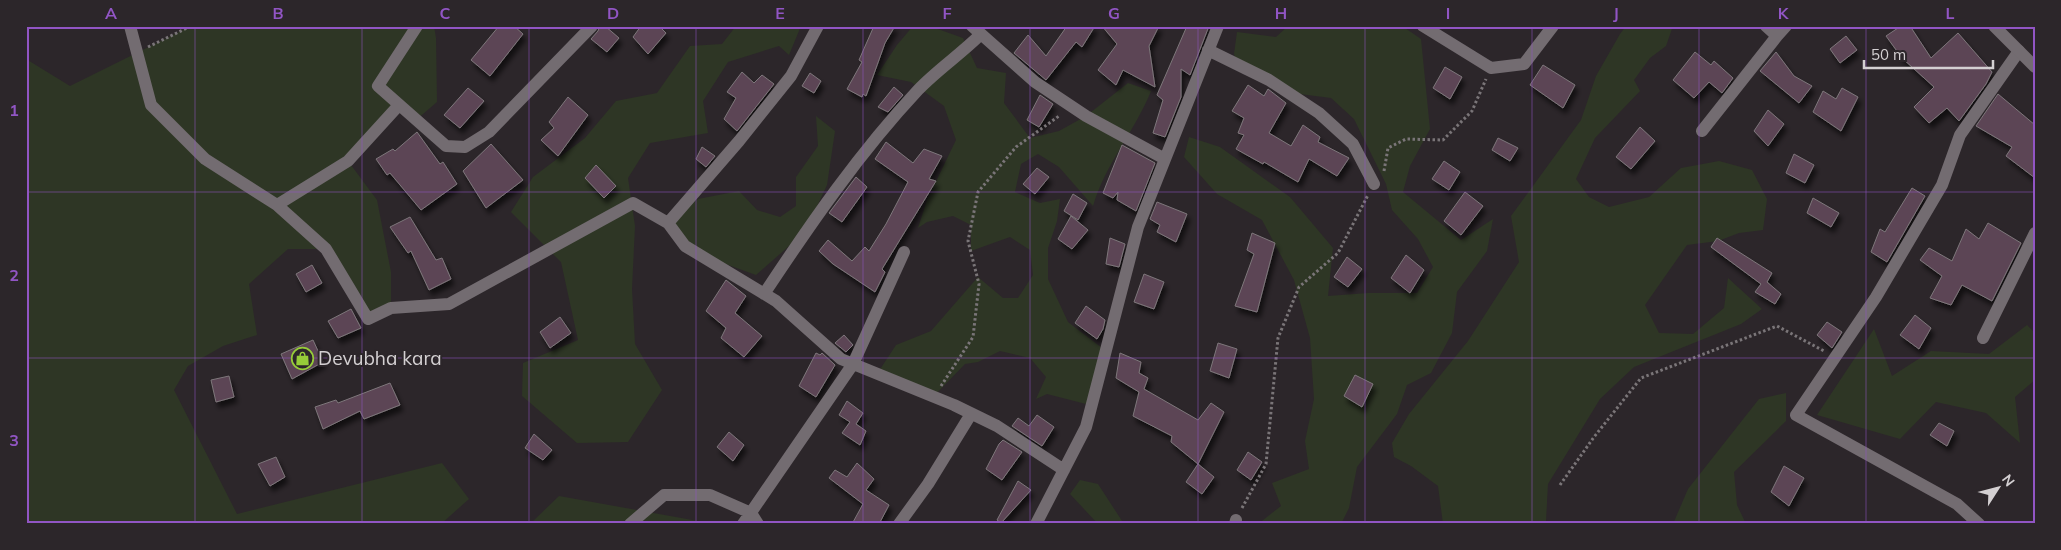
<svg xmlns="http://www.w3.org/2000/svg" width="2061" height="550" viewBox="0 0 2061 550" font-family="Mulish,sans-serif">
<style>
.green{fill:#2e3625}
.building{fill:#5b4454;stroke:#7e777b;filter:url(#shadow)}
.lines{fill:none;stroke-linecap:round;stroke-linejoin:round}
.path{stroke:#7a7578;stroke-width:3;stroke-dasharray:2.5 2.5;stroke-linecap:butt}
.minor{stroke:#736c71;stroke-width:12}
.tertiary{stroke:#736c71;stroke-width:12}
.grid{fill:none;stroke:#9155c4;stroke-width:1;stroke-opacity:0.55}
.labels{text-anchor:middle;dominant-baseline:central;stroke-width:4;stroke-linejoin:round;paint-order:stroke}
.poi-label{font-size:19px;fill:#d4d0d2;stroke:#2c262a;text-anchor:start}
.neatline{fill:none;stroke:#9155c4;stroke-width:2}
.grid-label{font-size:16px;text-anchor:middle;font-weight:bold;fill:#9155c4}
</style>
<defs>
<filter id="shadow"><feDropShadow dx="3" dy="5.5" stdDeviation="2.5" flood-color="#0009"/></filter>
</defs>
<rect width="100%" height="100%" fill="#2c262a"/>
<path class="green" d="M191,26H434L436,38L437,102L416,120L399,105L348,161L377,200L391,272V308L368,319L326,249H288L249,284L257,335L223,346L188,366L174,390L237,514L442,463L469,499L441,524H26V59L70,86Z
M736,26H801L789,55L779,46L728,62L703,101L708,133L650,143L628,178L635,226L632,289L635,344L662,390L628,442L577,443L522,396L523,363L578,340L561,262L511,212L533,177L585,138L616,101L657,93L690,46L722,44Z
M913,26L935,28L963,38L977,68L1006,73L1004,103L1030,138L1059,131L1086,116L1128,83L1151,91C1135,131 1105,164 1093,206L1059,167L1038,154L1021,164L1015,192L1040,203L1060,199L1057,221L1048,248V279L1068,322L1106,351L1086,404L1047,394L1036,399L1046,377L1030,358L1000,351L978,362L965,364L933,397L877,374L896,345L931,331L978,277L1003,298H1018L1033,275L1030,250L1010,237L971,251V225L953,216L927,222L918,228L927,200L956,140L944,106L911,82L877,75L897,45Z
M1288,26H1402L1421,39L1430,129L1410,166L1403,192L1461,240L1493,219L1487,251L1457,292L1452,333L1431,373L1407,385L1397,414L1357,467L1349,508L1341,524H1258L1281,506L1272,483L1309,469L1305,441L1314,399L1310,338L1294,280L1262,220L1217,194L1184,157L1189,137L1220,147L1290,197L1333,248L1328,296L1368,293H1417L1433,267L1418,239L1392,210L1386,184L1354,119L1331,98L1300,94L1239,71L1234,54L1237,32L1276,37Z
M1626,26H1673L1666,46L1650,58L1634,80L1640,91L1595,138L1576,179L1589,197L1609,207L1649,197L1681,168L1719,161L1752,170L1767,199L1763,230L1739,233L1718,241L1687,245L1645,305L1659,333L1693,334L1724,308L1728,278L1762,309L1741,324L1634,367L1600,399L1548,484L1546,521L1550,524H1443L1438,486L1411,466L1394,457L1392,443L1409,414L1468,341L1519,262L1511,216L1581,120L1596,76L1620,34Z
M816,116L835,131L827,185L805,232L756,275L698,254L668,223L698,199L739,191L757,210L780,217L796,206V177L818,146Z
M2027,325L2035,333V380L2015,397L2020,443L1986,413L1936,402L1900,439L1817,415L1874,329L1892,376L1931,351L1989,354Z
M1786,393V421L1734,472L1737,505L1746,524H1673L1688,489L1759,399Z
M1080,480L1098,484L1124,524H1098L1070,494Z
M559,496L698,521L702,524H530Z"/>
<path class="building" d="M499,26H514L523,34L490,76L471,60Z
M600,26H605L619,38L607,52L591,39L598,31Z
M641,26H659L666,33L648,54L633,37Z
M874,26H895L885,43L866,96L863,94L862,97L847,89L862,62L859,60Z
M1067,26H1095L1082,47L1076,42L1046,80L1014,53L1028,35L1046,56Z
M1102,26H1159L1149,46L1155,87L1123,70L1116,85L1098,70L1117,44Z
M1187,26H1209L1190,75L1181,69V97L1165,137L1153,133L1163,100L1157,95Z
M1901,26H1910L1931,58L1958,33L1992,72L1986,84L1959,121L1947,108L1929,123L1914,107L1934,87L1902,58L1886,36Z
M1846,36L1857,50L1840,63L1830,49Z
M1695,52L1711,65L1714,61L1733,78L1722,93L1709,82L1694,98L1673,80Z
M1776,52L1794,76L1812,86L1799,103L1760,71Z
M1543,65L1575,85L1563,108L1530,85Z
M1445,67L1462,77L1450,99L1433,88Z
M742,72L754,83L762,75L774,84L737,131L724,119L736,98L727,92Z
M810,73L821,81L814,93L802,86Z
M1248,85L1264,96L1268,89L1286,103L1269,133L1291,146L1303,125L1320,137L1318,142L1349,158L1337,176L1309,159L1298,182L1264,162L1263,164L1236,149L1244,135L1238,133L1244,118L1232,111Z
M894,87L903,95L888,112L878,107Z
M468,88L484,101L460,128L444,115Z
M1842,88L1858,97L1841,131L1813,112L1823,91L1836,99Z
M1998,94L2035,125V178L2006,156L2012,147L1976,126Z
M1040,95L1053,104L1039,127L1027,120Z
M568,97L588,115L558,156L541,140L554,128L549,122Z
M1768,110L1784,124L1768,146L1754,131Z
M1640,127L1655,141L1631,169L1616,157Z
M417,132L440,164L443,162L457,184L421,210L390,173L387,175L376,159L393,149L395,151Z
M1498,138L1518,148L1510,161L1492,150Z
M886,142L913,163L924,149L942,156L929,179L936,181L882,269L885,272L875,292L833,264L819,251L828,240L852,261L865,247L869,251L886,224L908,182L875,159Z
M491,144L523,180L486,208L463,171Z
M1122,145L1155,163L1136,211L1117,200L1118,192L1113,198L1103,193Z
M702,147L715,156L706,167L696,159Z
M1794,154L1814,165L1805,183L1786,173Z
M1444,161L1460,172L1449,190L1432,179Z
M596,165L616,186L604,198L585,178Z
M1037,168L1049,177L1035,194L1023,184Z
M856,177L867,187L842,222L829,213Z
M1912,188L1925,196L1887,262L1871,252L1880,229L1885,232Z
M1465,192L1483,206L1461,235L1444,221Z
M1073,194L1087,203L1078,220L1064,211Z
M1813,198L1839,213L1831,227L1807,213Z
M1157,202L1187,214L1176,242L1157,232L1160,225L1150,219Z
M1071,216L1088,230L1072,249L1058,239Z
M410,217L436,260L442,258L451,279L429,290L411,251L408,253L390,227Z
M1988,223L2021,243L1992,301L1962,285L1951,305L1930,298L1942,276L1920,260L1929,248L1952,261L1966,229L1979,239Z
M1252,233L1275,243L1257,312L1235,306L1254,254L1247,250Z
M1110,238L1125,244L1119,267L1106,264Z
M1717,238L1772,273L1767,282L1781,294L1775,304L1755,292L1761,284L1711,247Z
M1406,255L1424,270L1410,293L1391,278Z
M1347,257L1362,269L1348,287L1334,277Z
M312,265L322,283L306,292L296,274Z
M1144,274L1164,282L1154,309L1134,302Z
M726,280L746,296L735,313L762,336L744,357L721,338L726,328L706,311Z
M1086,306L1105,320L1103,329L1097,339L1075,323Z
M351,309L361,328L338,338L328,321Z
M1915,315L1931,328L1919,349L1900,335Z
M560,317L571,333L550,348L540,332Z
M1827,322L1842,332L1832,348L1817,335Z
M844,335L853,345L846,352L835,343Z
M313,340L323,362L292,379L281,354Z
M1218,343L1237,349L1229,378L1210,371Z
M816,353L820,355L822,353L835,365L816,397L799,386Z
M1120,353L1141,362L1139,373L1148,378L1144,389L1198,420L1211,403L1224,412L1198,464L1171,442L1172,436L1133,416L1139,392L1116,378Z
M1355,375L1373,384L1362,407L1344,396Z
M229,376L234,397L216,402L211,380Z
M390,383L400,405L364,419L360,411L323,429L315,407L336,400L338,403Z
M847,401L863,413L856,424L866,431L860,445L842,433L850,422L839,415Z
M1037,415L1054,427L1042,446L1012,426L1018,418L1029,426Z
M1939,423L1954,431L1947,446L1930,435Z
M729,432L744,445L733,461L717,447Z
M534,434L552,450L543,460L525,448Z
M1003,440L1022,452L1002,480L986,469L999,444Z
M1248,452L1262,462L1251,480L1237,470Z
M276,457L285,477L270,486L258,464Z
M857,463L874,479L866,490L889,505L879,524H852L863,504L829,478L835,470L847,477Z
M1198,464L1214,477L1202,494L1186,482Z
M1784,466L1804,478L1789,506L1771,492Z
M1018,481L1031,490L1001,523L997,520Z"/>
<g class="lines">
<path class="path" d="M148,47L191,26
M1384,171L1388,148L1406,139L1443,140L1472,111L1486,79
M941,386L973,337L979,284L968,241L978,192L1016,147L1059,116
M1560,485L1594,437L1641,378L1777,326L1824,351
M1242,508L1266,464L1278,338L1299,287L1338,253L1368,195"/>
<path class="minor" d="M130,26L151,105L205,159L277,205L326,249L368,319L391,308L449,304L633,203L668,223L739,141L791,76L818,26
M417,26L378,86L446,146L465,147L489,132L592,26
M972,26L1035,82L1086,116L1165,159
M1423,26L1491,68L1524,64L1553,26
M1766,26L1777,36L1786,26
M1208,50L1269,80L1319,113L1353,144L1374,184
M1702,131L1777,36
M277,205L348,161L399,105
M668,223L685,246L776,301L841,359L954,405L997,426L1064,470
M764,294C811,223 860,152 918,90C937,70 961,54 981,34
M1983,338L2035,233
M630,524L664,495H710L751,513L758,524
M743,524L853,364L904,252
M899,524L928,484L971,414
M1036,524L1086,427L1138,227L1218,26
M1235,524L1236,520
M1979,524L1957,504L1796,415L1876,297L1942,185L1960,135L2019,51"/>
<path class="tertiary" d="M1994,26L2035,67"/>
</g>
<path class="grid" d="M195,26V524M362,26V524M529,26V524M696,26V524M863,26V524M1030,26V524M1198,26V524M1365,26V524M1532,26V524M1699,26V524M1866,26V524M26,192H2035M26,358H2035"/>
<defs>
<symbol id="shop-ring" viewBox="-11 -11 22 22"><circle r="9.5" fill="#2c262a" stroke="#96cc39" stroke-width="1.5"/><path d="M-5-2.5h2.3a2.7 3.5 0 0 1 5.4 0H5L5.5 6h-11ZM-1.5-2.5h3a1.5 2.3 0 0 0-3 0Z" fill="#96cc39"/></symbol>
</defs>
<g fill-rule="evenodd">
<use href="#shop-ring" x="290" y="346" width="25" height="25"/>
</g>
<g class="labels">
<g class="poi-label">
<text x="318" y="358">Devubha kara</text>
</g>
</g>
<rect width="2061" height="550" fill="none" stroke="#2c262a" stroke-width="55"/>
<g transform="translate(1998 488) rotate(54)" stroke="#2c262a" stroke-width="4" paint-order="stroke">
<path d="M0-4L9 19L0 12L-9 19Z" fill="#d4d0d2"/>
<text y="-8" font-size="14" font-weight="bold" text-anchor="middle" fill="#d4d0d2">N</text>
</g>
<path d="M1864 60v8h129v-8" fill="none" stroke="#d4d0d2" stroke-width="2.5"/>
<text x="1871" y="60" font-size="15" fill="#d4d0d2" stroke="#2c262a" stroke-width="4" paint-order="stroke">50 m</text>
<rect x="28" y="28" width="2006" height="494" class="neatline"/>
<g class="grid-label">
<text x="111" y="19">A</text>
<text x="278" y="19">B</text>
<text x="445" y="19">C</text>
<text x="613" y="19">D</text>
<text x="780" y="19">E</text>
<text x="947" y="19">F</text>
<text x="1114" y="19">G</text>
<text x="1281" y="19">H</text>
<text x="1448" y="19">I</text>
<text x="1616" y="19">J</text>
<text x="1783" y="19">K</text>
<text x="1950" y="19">L</text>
<text x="14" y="116">1</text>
<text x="14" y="281">2</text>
<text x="14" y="446">3</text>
</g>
</svg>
